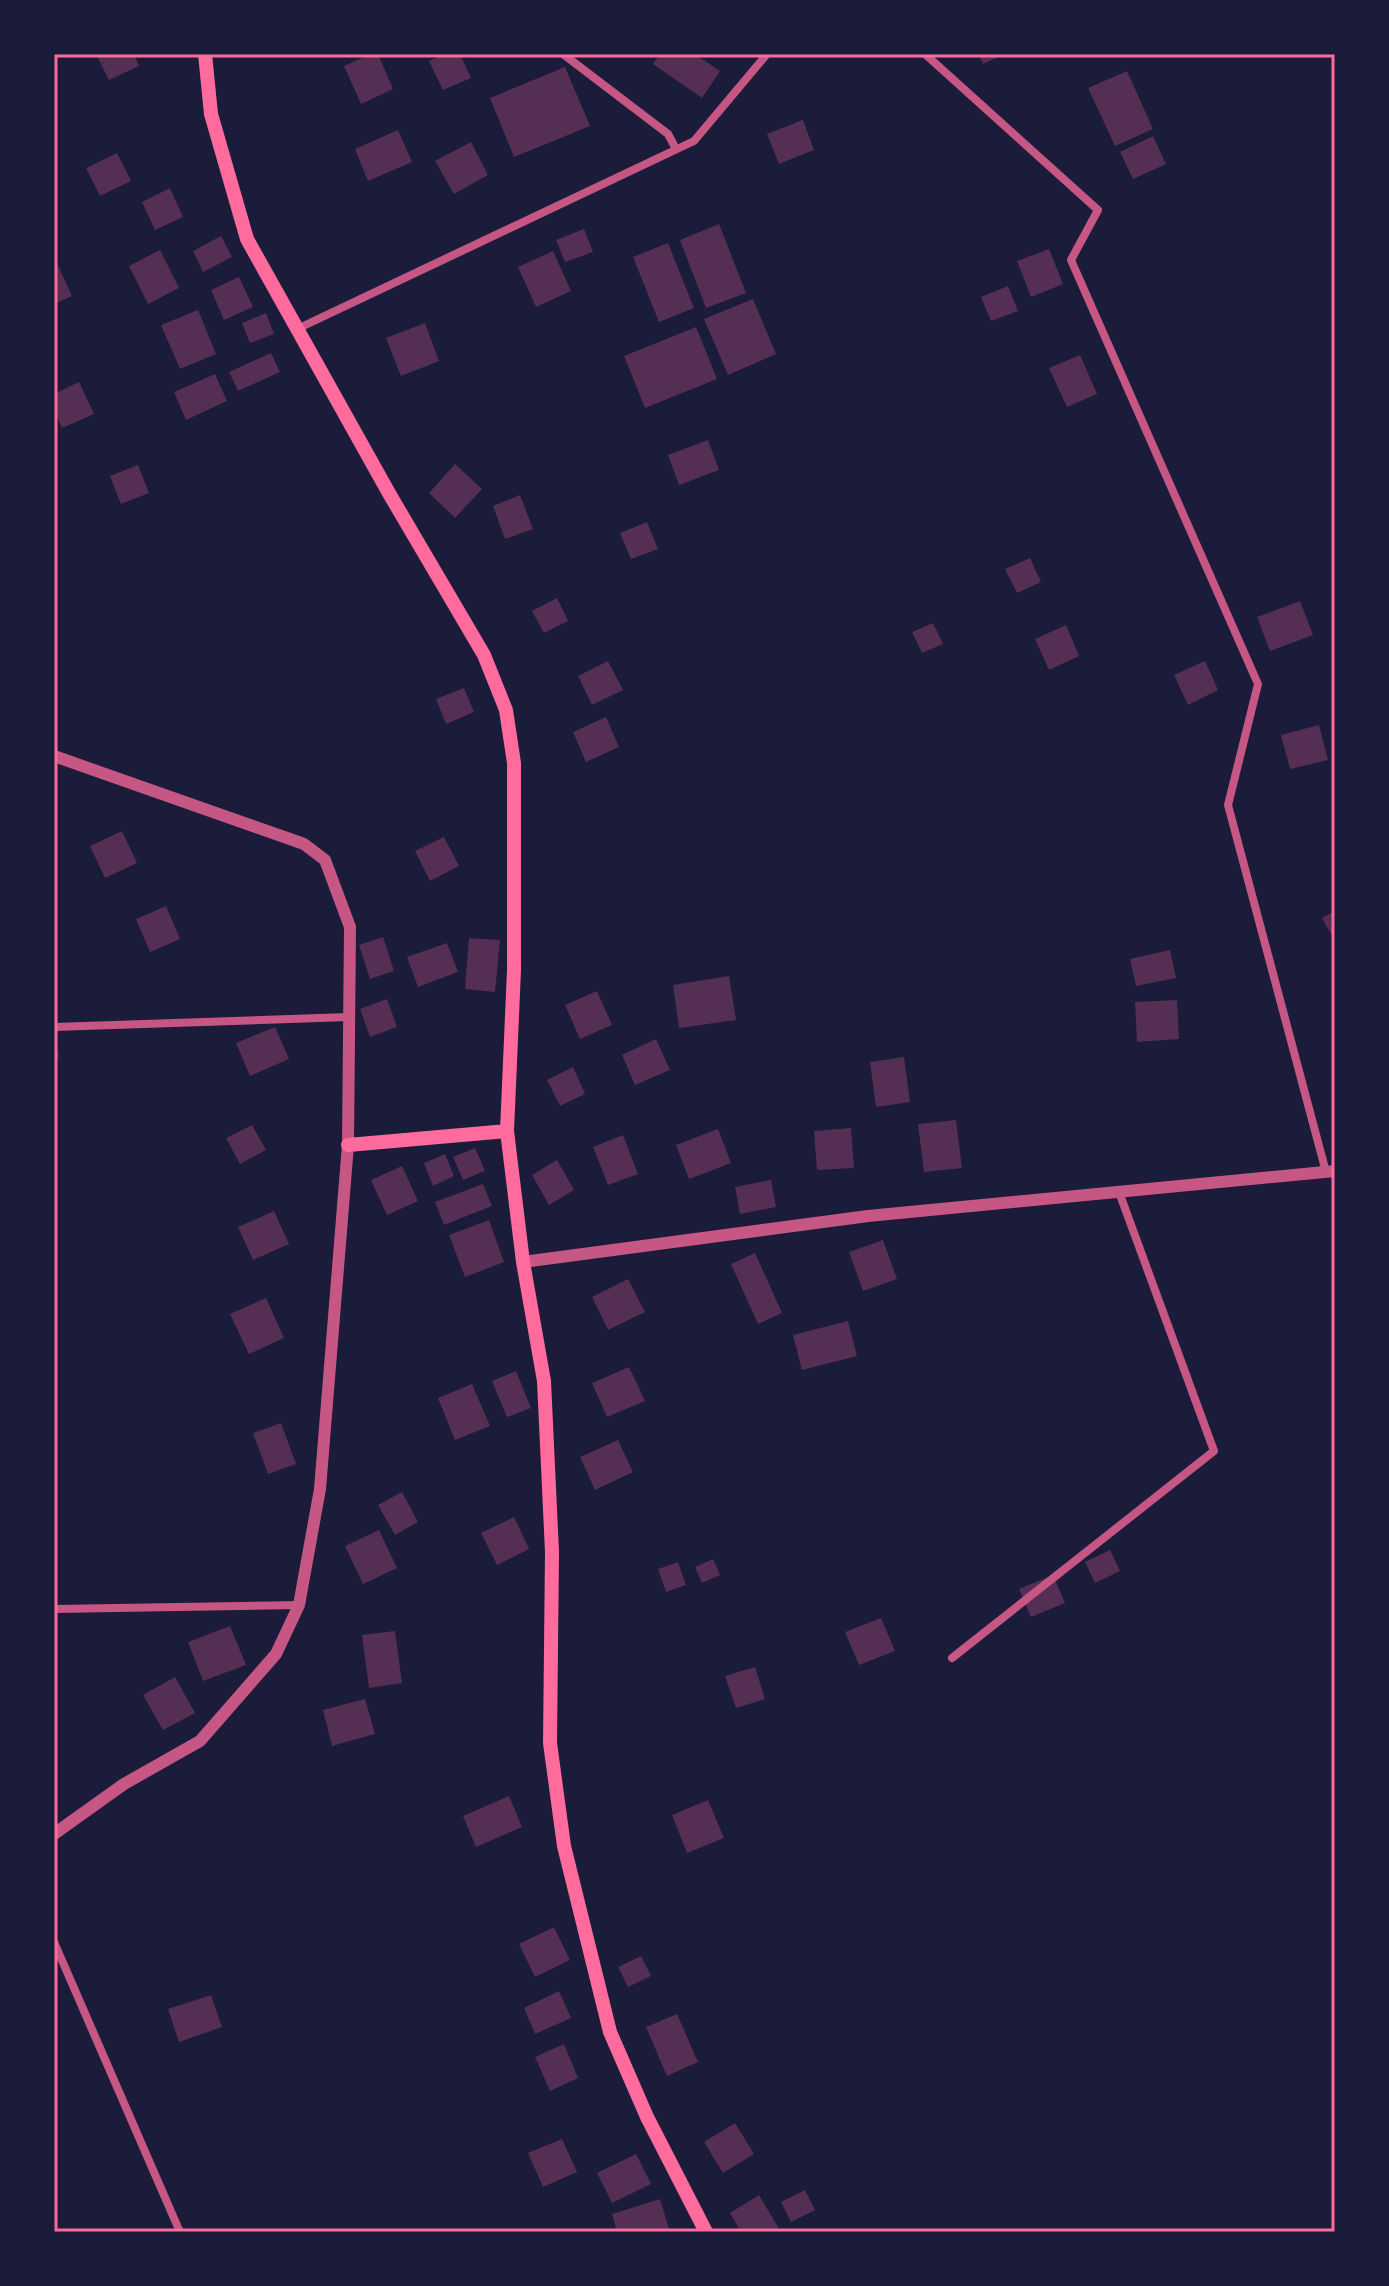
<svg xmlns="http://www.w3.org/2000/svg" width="1389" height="2286" viewBox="0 0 1389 2286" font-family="Jost,sans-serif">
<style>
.building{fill:#542f53}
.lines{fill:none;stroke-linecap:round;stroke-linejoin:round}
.minor{stroke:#c65784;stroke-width:8}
.tertiary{stroke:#c65784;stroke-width:12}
.secondary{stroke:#ff6b9d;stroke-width:14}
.neatline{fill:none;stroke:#ff6b9d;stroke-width:3}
</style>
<rect width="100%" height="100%" fill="#1b1b3a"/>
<path class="building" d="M96,54H134L139,66L109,80Z
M371,54H378L393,89L361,104L344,66Z
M445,54H460L471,78L443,90L429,61Z
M660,54H695L720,71L702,98L653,64Z
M978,54H1005L983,64Z
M565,67L590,126L514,157L490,98Z
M1127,71L1153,129L1115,146L1088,88Z
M803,120L814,150L779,164L767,134Z
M398,130L412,162L368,181L355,149Z
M1153,136L1166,164L1133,179L1120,152Z
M471,142L488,175L454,194L435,161Z
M117,153L131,181L100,196L86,168Z
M170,188L183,217L155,230L142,202Z
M719,224L746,293L706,308L680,240Z
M584,229L593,252L565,262L556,240Z
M221,236L232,257L203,272L193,251Z
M668,243L694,308L659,322L633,257Z
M1049,249L1063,284L1031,297L1017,261Z
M160,250L179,288L148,304L129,266Z
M553,251L571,291L536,307L518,267Z
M54,257L72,296L54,304Z
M239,277L253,307L224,320L211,290Z
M1008,286L1018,311L991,321L981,297Z
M753,299L776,354L728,375L704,319Z
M198,310L216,354L180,369L161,325Z
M266,313L274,334L250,343L242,323Z
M425,323L439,361L401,376L386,338Z
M696,327L717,379L645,408L624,356Z
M271,353L280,372L238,391L229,372Z
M1080,355L1097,394L1067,407L1049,368Z
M215,374L227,401L186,420L174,392Z
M79,382L94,414L62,428L54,410V394Z
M708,440L719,470L679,485L668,455Z
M455,464L482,489L455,518L429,493Z
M138,465L149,493L121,504L110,476Z
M520,495L533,529L505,539L493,506Z
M647,522L658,549L631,559L620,533Z
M1030,558L1041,582L1017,593L1005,569Z
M557,598L568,621L544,633L532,611Z
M1300,601L1313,635L1270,651L1257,617Z
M933,623L943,644L922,653L912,632Z
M1066,625L1079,656L1049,670L1035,639Z
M608,661L623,690L592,705L578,676Z
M1205,661L1218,690L1188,705L1174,675Z
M464,688L474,712L446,724L436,699Z
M606,717L619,747L586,762L573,732Z
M1319,725L1328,760L1290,769L1281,735Z
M122,831L137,863L105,878L90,846Z
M444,837L459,866L430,881L415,851Z
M166,906L180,939L150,952L136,919Z
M1335,911V941L1322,918Z
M383,937L394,971L370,979L359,945Z
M469,938L500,940L495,992L465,989Z
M447,943L458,972L418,987L407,957Z
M1170,950L1176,978L1136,986L1130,959Z
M729,976L736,1020L679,1028L673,985Z
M597,991L612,1025L580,1039L565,1005Z
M387,999L397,1027L370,1037L360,1009Z
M1177,1000L1179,1039L1137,1042L1135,1002Z
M275,1027L289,1059L250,1076L236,1043Z
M54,1034L59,1057L54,1058Z
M656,1039L670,1070L635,1085L622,1055Z
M904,1057L910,1102L876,1107L870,1062Z
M573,1067L585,1094L560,1106L547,1080Z
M956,1120L962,1168L924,1172L918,1124Z
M252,1125L266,1150L240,1164L226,1138Z
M851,1128L854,1168L817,1170L814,1131Z
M718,1129L731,1163L689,1179L676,1145Z
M623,1135L638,1174L608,1185L593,1147Z
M475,1148L485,1171L463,1180L453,1157Z
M445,1154L454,1176L433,1186L424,1163Z
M557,1160L574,1190L549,1205L532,1175Z
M402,1166L418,1201L387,1215L371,1180Z
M771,1180L776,1207L740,1214L735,1187Z
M483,1184L492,1206L444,1225L435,1202Z
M274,1211L289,1244L253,1260L238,1227Z
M489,1220L504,1262L465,1277L449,1235Z
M883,1240L897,1279L863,1291L849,1252Z
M755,1253L782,1313L758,1324L731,1264Z
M628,1279L645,1312L608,1330L592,1297Z
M266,1298L284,1338L249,1354L230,1314Z
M848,1321L857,1356L802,1370L793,1335Z
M629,1367L645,1401L607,1417L592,1383Z
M516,1371L531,1408L507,1417L492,1381Z
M472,1384L490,1426L455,1440L438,1398Z
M281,1423L296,1464L268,1474L253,1433Z
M618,1440L633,1472L595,1490L580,1457Z
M402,1492L418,1522L395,1535L378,1505Z
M514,1517L529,1549L497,1565L481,1533Z
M379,1530L397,1568L363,1584L345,1546Z
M1110,1550L1120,1571L1095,1583L1085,1562Z
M713,1559L720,1575L702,1583L695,1567Z
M678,1562L686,1585L666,1592L658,1569Z
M1053,1575L1065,1603L1031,1617L1019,1589Z
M881,1618L895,1651L859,1665L845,1632Z
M230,1626L246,1665L203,1681L188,1642Z
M395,1631L402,1683L369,1688L362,1635Z
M755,1667L765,1699L736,1708L725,1676Z
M175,1677L195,1713L163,1730L143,1695Z
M365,1699L375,1734L332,1746L323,1710Z
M509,1796L522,1827L476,1847L463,1816Z
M708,1800L724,1838L687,1853L672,1815Z
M554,1927L570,1960L535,1977L519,1944Z
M641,1956L651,1976L628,1987L618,1967Z
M559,1991L571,2018L535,2034L524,2008Z
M211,1995L222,2027L179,2042L168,2009Z
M677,2014L698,2062L667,2076L646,2027Z
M564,2044L578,2078L550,2091L535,2057Z
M735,2123L754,2154L723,2173L704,2142Z
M562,2139L577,2172L543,2187L528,2153Z
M636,2154L651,2184L612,2203L597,2173Z
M805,2190L815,2210L791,2222L781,2202Z
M759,2195L781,2232H741L730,2213Z
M660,2199L670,2232H617L612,2214Z"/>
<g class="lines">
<path class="minor" d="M563,54L668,134L676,149
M925,54L1098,210L1071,260L1258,684L1228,805L1326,1172
M297,329L694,141L767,54
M54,1027L348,1017
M54,1609L299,1605
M952,1658L1214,1451L1119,1192
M54,1942L180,2232"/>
<path class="tertiary" d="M54,756L304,844L325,860L350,927L348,1145L320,1489L299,1605L276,1654L200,1741L124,1784L54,1834
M523,1262L868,1216L1335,1171"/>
<path class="secondary" d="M205,54L211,114L247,239L390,495L484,655L506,710L514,763V970L507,1131L523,1262L544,1381L552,1552L550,1743L564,1846L610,2032L647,2117L706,2232
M348,1145L507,1131"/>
</g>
<rect width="1389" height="2286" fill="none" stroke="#1b1b3a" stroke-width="112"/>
<rect x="56" y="56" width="1277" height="2174" class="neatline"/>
</svg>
